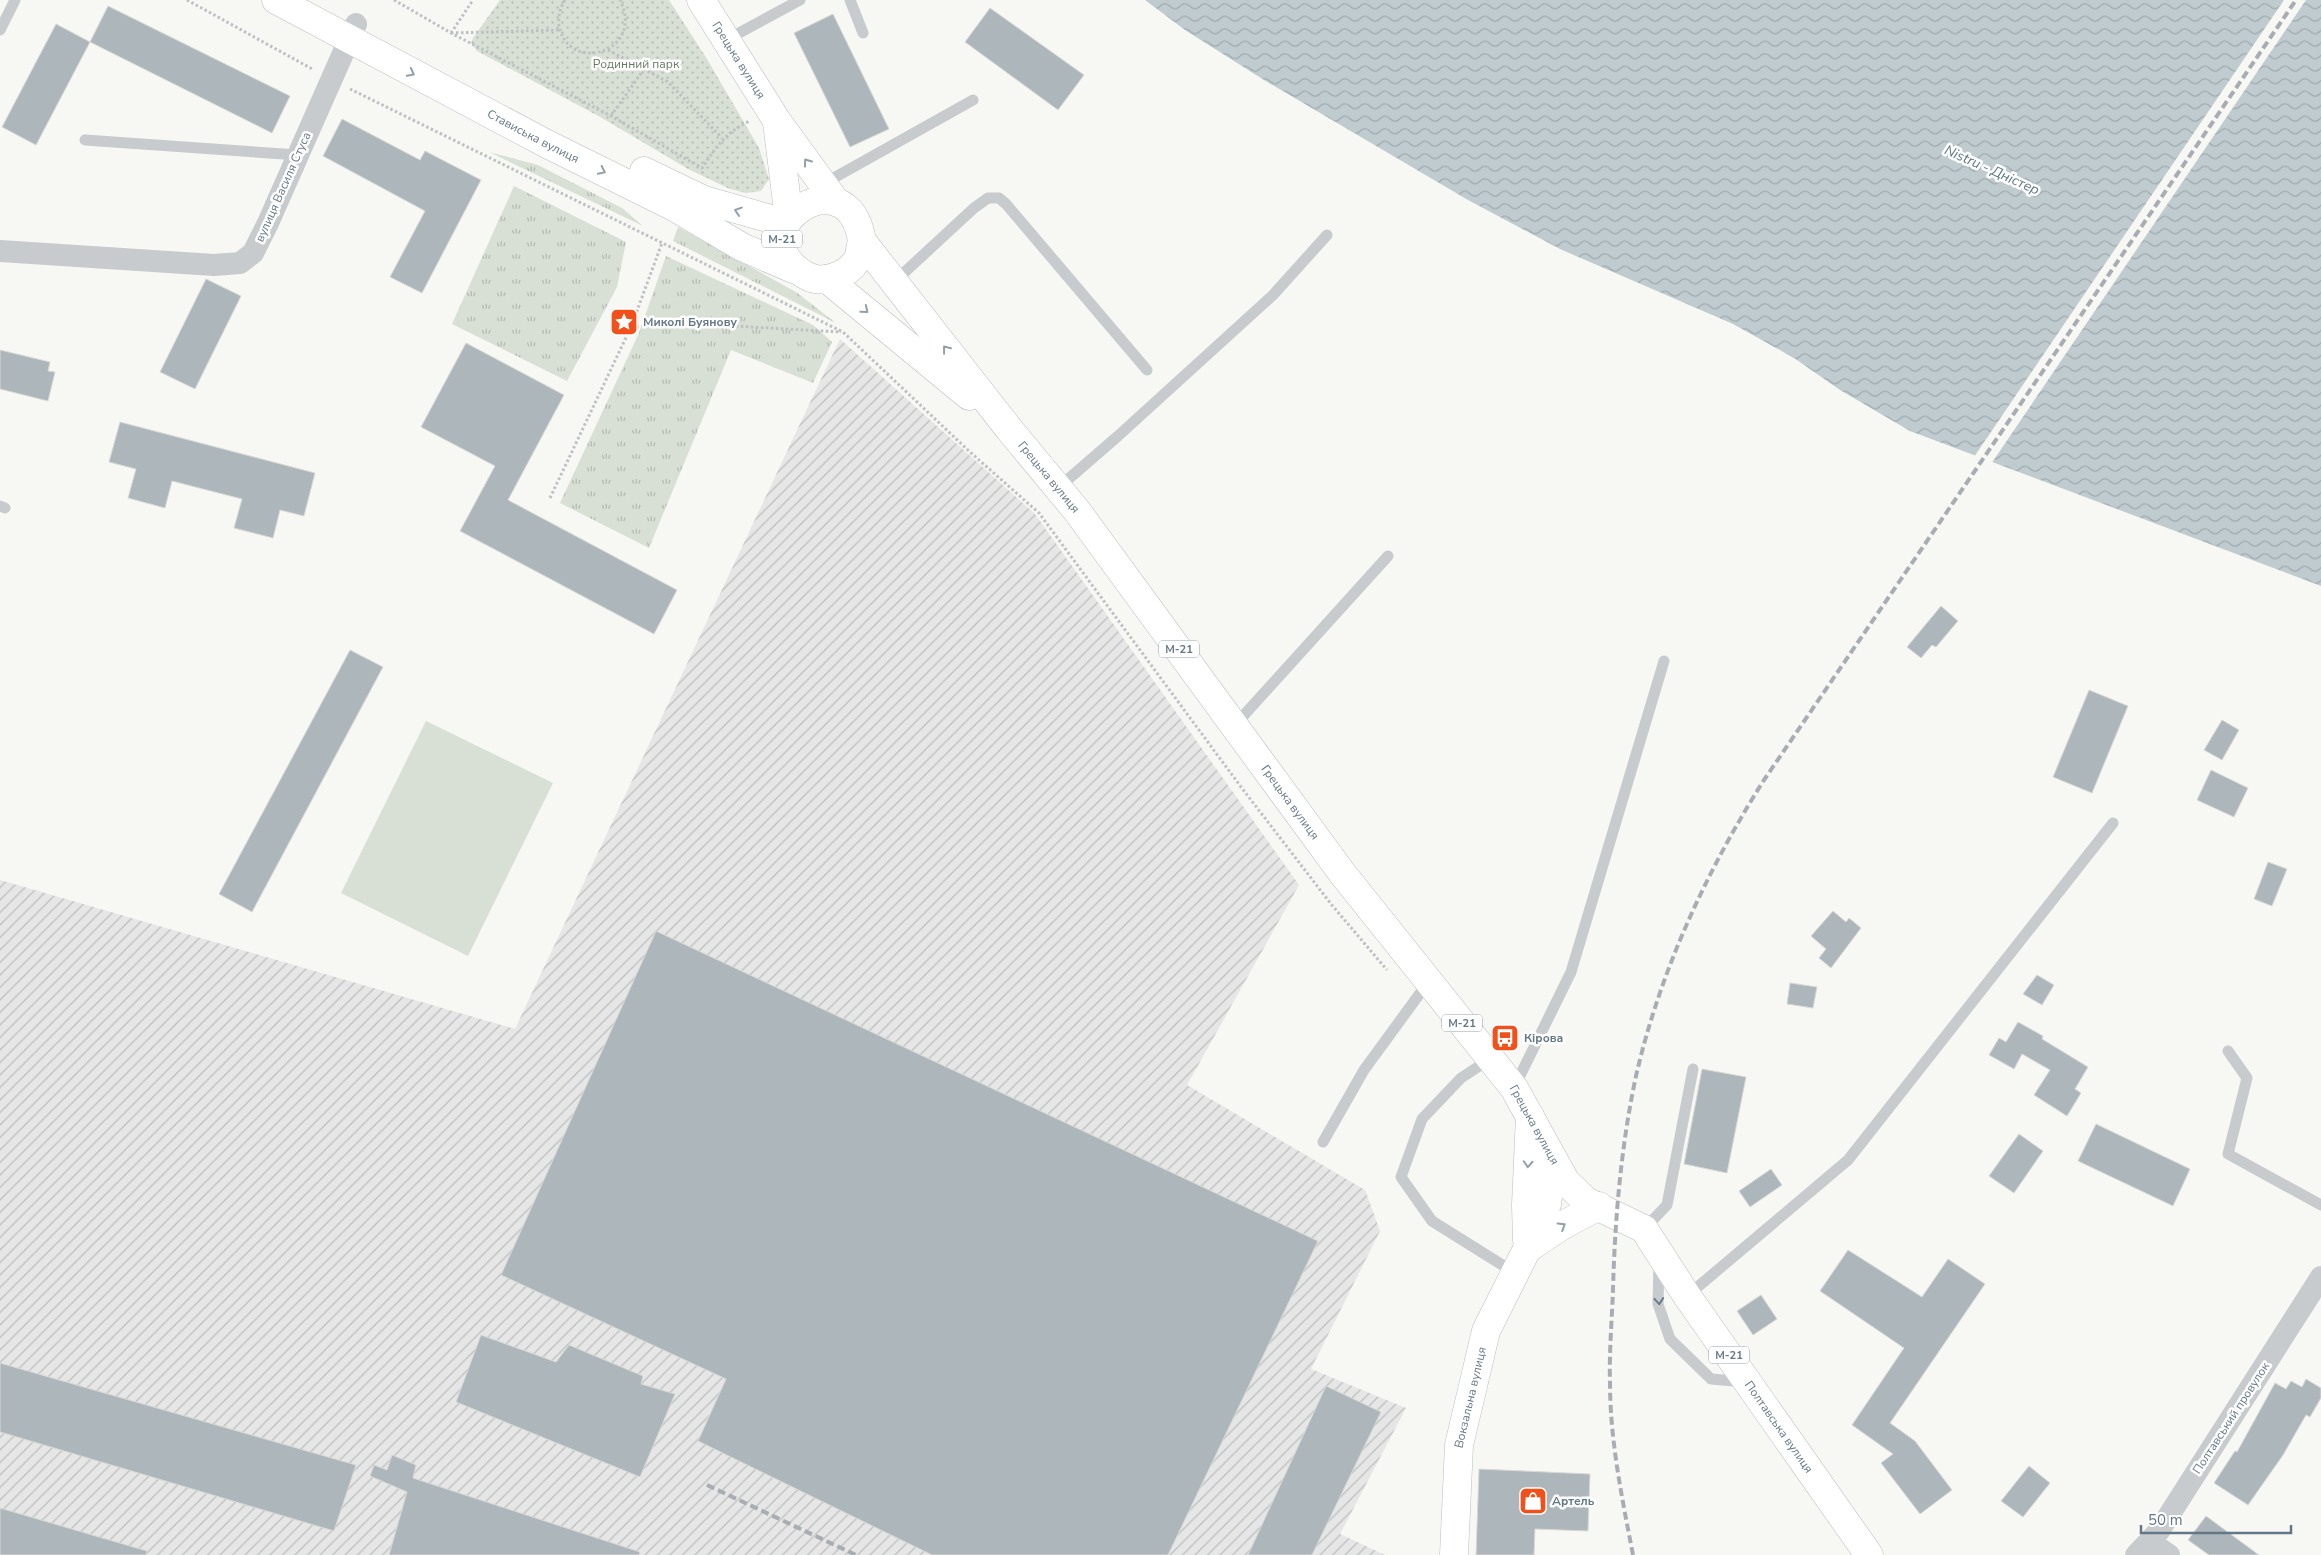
<svg xmlns="http://www.w3.org/2000/svg" width="2321" height="1555" viewBox="0 0 2321 1555" font-family="'Nunito Sans',sans-serif">
<style>
.industrial{fill:url(#industrial-furrows)}
.grass{fill:url(#grass-tufts)}
.park{fill:url(#park-dots)}
.garden{fill:#d8e0d5}
.water{fill:url(#water-waves)}
.pier{fill:#f7f7f4}
.building{fill:#adb6bb;stroke:#d9d9d6}
.lines{fill:none;stroke-linecap:round;stroke-linejoin:round}
.secondary-casing{stroke:#b9bec3;stroke-width:29}
.trunk-casing{stroke:#b9bdc0;stroke-width:29}
.path{stroke:#bec1c3;stroke-width:3;stroke-dasharray:2.5 2.5;stroke-linecap:butt}
.service{stroke:#c7cbce;stroke-width:11}
.minor{stroke:#c7cbce;stroke-width:22}
.secondary{stroke:#fff;stroke-width:28}
.trunk{stroke:#fff;stroke-width:28}
.rail{stroke:#a7adb3;stroke-width:4;stroke-dasharray:8 4;stroke-linecap:butt}
.oneway{stroke:#92a0ab}
.oneway2{stroke:#697b8b}
.labels{text-anchor:middle;dominant-baseline:central;stroke-width:5;stroke-linejoin:round;paint-order:stroke}
.shield{fill:#fff;stroke:#92a0ab;stroke-width:1}
.shield-label{font-size:11px;font-weight:bold;fill:#647787}
.street-label{font-size:12px;fill:#647787;stroke:#fff}
.park-label{font-size:12px;fill:#64795f;stroke:#fff}
.poi-label{font-size:12px;font-weight:bold;fill:#647787;stroke:#fff;text-anchor:start}
.water-label{font-size:14px;font-style:italic;fill:#5f7983;stroke:#fff}
</style>
<defs>
<pattern id="industrial-furrows" width="10" height="10" patternUnits="userSpaceOnUse" patternTransform="scale(1.25)"><rect width="10" height="10" fill="#e5e6e5"/><path d="M-1 1l2-2M0 10L10 0M9 11l2-2" fill="none" stroke="#bdbfbf"/></pattern>
<pattern id="grass-tufts" width="24" height="20" patternUnits="userSpaceOnUse" patternTransform="scale(1.25)"><rect width="24" height="20" fill="#d8e0d5"/><path d="M3 7l-1-3M5 7V3M7 7l1-3M15 17l-1-3M17 17v-4M19 17l1-3" fill="none" stroke="#b3bab2"/></pattern>
<pattern id="park-dots" width="8" height="8" patternUnits="userSpaceOnUse" patternTransform="scale(1.25)"><rect width="8" height="8" fill="#d8e0d5"/><path d="M2 2h.1M6 6h.1" fill="none" stroke="#b3bab2" stroke-width="1.8" stroke-linecap="round"/></pattern>
<pattern id="water-waves" width="16" height="10" patternUnits="userSpaceOnUse" patternTransform="scale(1.25)"><rect width="16" height="10" fill="#c0cbd0"/><path d="M0 5q4-4 8 0t8 0" fill="none" stroke="#a0aaae"/></pattern>
</defs>
<rect width="100%" height="100%" fill="#f7f7f4"/>
<path class="industrial" d="M840,339L1035,514L1299,885L1187,1085L1365,1190L1380,1231L1311,1369L1406,1408L1340,1534L1385,1555H0V880L515,1029Z"/>
<path class="grass" d="M489,152L538,165L622,208L643,226Z
M514,186L626,242L617,287L567,381L452,324Z
M678,227L796,292L836,323L673,241Z
M666,256L813,325L832,342L813,383L731,350L649,548L560,503L639,333Z"/>
<path class="park" d="M500,0H669L707,59L759,148L769,179L761,191L746,193L730,189L688,169L602,118L477,51L471,43L473,38Z"/>
<path class="garden" d="M426,721L553,783L468,956L341,893Z"/>
<path class="water" d="M1145,0H2321V586L1910,431L1840,390L1794,358L1733,324L1560,249L1468,200L1264,80L1185,30Z"/>
<path class="pier" d="M2284,0H2306L1991,464L1974,457Z"/>
<path class="building" d="M108,6L290,96L272,133L90,42Z
M990,8L1084,75L1058,110L965,42Z
M833,14L889,129L850,147L794,33Z
M56,24L90,42L36,145L2,127Z
M342,119L420,160L425,151L481,180L422,293L390,277L425,211L323,156Z
M206,279L241,296L195,389L160,372Z
M466,343L564,395L508,500L677,590L654,634L460,531L495,466L421,427Z
M0,350L50,362L48,371L55,372L48,401L0,389Z
M120,422L315,473L304,516L280,510L273,538L234,528L242,499L172,481L165,508L128,498L136,469L109,462Z
M1941,606L1958,621L1936,647L1932,645L1921,658L1907,647Z
M350,650L383,667L252,912L219,894Z
M2089,690L2128,706L2092,793L2053,777Z
M2222,720L2239,730L2222,760L2204,750Z
M2211,770L2248,788L2234,817L2197,800Z
M2268,862L2287,869L2272,906L2254,899Z
M1833,911L1846,922L1849,918L1861,928L1831,968L1819,958L1826,949L1811,936Z
M656,931L1318,1241L1168,1555H932L698,1441L726,1379L501,1275Z
M2037,975L2054,985L2042,1005L2023,994Z
M1790,983L1817,987L1813,1008L1787,1004Z
M2018,1022L2043,1036L2042,1039L2088,1067L2075,1089L2081,1093L2067,1116L2034,1095L2050,1070L2022,1054L2014,1069L1989,1055L1999,1038L2006,1042Z
M1702,1069L1746,1077L1727,1173L1684,1164Z
M2096,1124L2190,1169L2173,1206L2078,1161Z
M2019,1134L2043,1151L2014,1193L1989,1176Z
M1771,1169L1782,1185L1750,1207L1739,1191Z
M1848,1250L1922,1297L1948,1259L1985,1284L1890,1423L1915,1441L1952,1490L1920,1514L1881,1463L1893,1454L1852,1425L1904,1348L1820,1291Z
M1761,1295L1777,1319L1753,1335L1737,1311Z
M481,1335L556,1362L569,1345L643,1376L641,1384L675,1394L640,1477L456,1402Z
M0,1363L356,1465L334,1531L0,1432Z
M2306,1379L2321,1388V1398L2310,1417L2306,1415L2283,1455L2248,1505L2214,1483L2235,1451L2237,1452L2275,1383L2286,1389L2291,1381L2302,1387Z
M1326,1386L1381,1412L1312,1555H1248Z
M392,1455L416,1465L413,1478L640,1552L639,1555H389L407,1492L370,1476L374,1465L387,1470Z
M2029,1466L2050,1483L2023,1517L2001,1501Z
M1479,1469L1590,1474L1588,1531L1535,1529L1534,1555H1476Z
M0,1508L147,1551L146,1555H0Z
M2206,1516L2259,1555H2209L2188,1540Z"/>
<g class="lines">
<defs>
<g id="secondary">
<path id="s1" d="M276,0L547,144L674,207L742,247L793,269"/>
<path d="M644,171L704,200L785,223"/>
<path d="M1527,1240L1526,1205L1530,1116"/>
<path d="M1527,1249L1563,1225L1599,1206"/>
<path id="s2" d="M1454,1555L1459,1445L1486,1331L1527,1249L1547,1204L1553,1159"/>
</g>
<g id="trunk">
<path id="s3" d="M701,0L777,121L836,202"/>
<path d="M777,122L789,219"/>
<path id="s4" d="M862,241C860,247 860,255 857,260C848,275 823,285 807,276C731,234 847,150 862,241L1009,429L1077,511L1342,873L1514,1088L1566,1182L1586,1201L1644,1229L1687,1296L1869,1555"/>
<path d="M827,279L969,396"/>
</g>
</defs>
<use href="#secondary" class="secondary-casing"/>
<use href="#trunk" class="trunk-casing"/>
<path class="path" d="M187,0L314,70
M394,0L451,33L611,116L702,168C716,147 727,131 750,121
M565,0C560,8 558,17 559,26C569,75 646,52 620,0
M451,33L560,30
M451,33L473,0
M608,50L668,82L722,138
M350,89L843,332L970,452L1039,513L1241,787L1331,904L1387,970
M611,116L644,69
M631,327L697,324L841,332
M550,498L631,327L662,243"/>
<path class="service" d="M850,0L863,33
M0,30L15,0
M726,40L800,0
M85,140L298,155
M823,184L973,100
M894,282L974,208L988,198H999L1006,204L1147,370
M1058,488L1118,436L1273,295L1327,235
M0,506L5,508
M1235,725L1388,556
M2228,1051L2247,1078L2228,1154L2321,1205
M1490,1059L1461,1078L1422,1119L1401,1177L1432,1221L1515,1273
M1514,1088L1571,972L1664,661
M1323,1142L1364,1070L1429,981
M1644,1229L1667,1205L1693,1069
M1659,1262L1658,1304L1670,1339L1711,1379L1745,1382
M1687,1296L1848,1160L2113,823"/>
<path class="minor" d="M0,251L214,265L240,263L253,253L268,223L356,24
M2149,1541L2169,1555
M2136,1555L2159,1531L2321,1277"/>
<use href="#secondary" class="secondary"/>
<use href="#trunk" class="trunk"/>
<path class="rail" d="M707,1485L856,1555
M1633,1555C1622,1498 1610,1440 1610,1383C1609,1352 1612,1320 1613,1289C1615,1218 1621,1146 1636,1076C1660,971 1707,870 1764,780L2296,0"/>
</g>
<defs><path id="oneway-chevron" d="M-2-3.5L2.5 0L-2 3.5" fill="none" stroke-width="1.6" stroke-linecap="round" stroke-linejoin="round" transform="scale(1.25)"/></defs>
<g class="oneway">
<use href="#oneway-chevron" transform="translate(411 73) rotate(28)"/>
<use href="#oneway-chevron" transform="translate(807 162) rotate(-126)"/>
<use href="#oneway-chevron" transform="translate(602 171) rotate(26)"/>
<use href="#oneway-chevron" transform="translate(738 211) rotate(-162)"/>
<use href="#oneway-chevron" transform="translate(865 310) rotate(39)"/>
<use href="#oneway-chevron" transform="translate(946 349) rotate(-128)"/>
<use href="#oneway-chevron" transform="translate(1528 1164) rotate(93)"/>
<use href="#oneway-chevron" transform="translate(1562 1226) rotate(-32)"/>
</g>
<use class="oneway2" href="#oneway-chevron" transform="translate(1659 1301) rotate(85)"/>
<defs>
<symbol id="sight-square" viewBox="-11 -11 22 22"><rect x="-9" y="-9" width="18" height="18" rx="4" fill="#f1501b" stroke="#fff"/><path d="M0-6L1.8-2.2L6-1.7L2.9 1.2L3.7 5.4L0 3.3L-3.7 5.4L-2.9 1.2L-6-1.7L-1.8-2.2Z" fill="#fff"/></symbol>
<symbol id="bus-square" viewBox="-11 -11 22 22"><rect x="-9" y="-9" width="18" height="18" rx="4" fill="#f1501b" stroke="#fff"/><path d="M-5-6H5V4H4V6H2V4H-2V6H-4V4H-5ZM-3.5-4V0h7V-4ZM-3.5 1.2v1.5H-2V1.2ZM2 1.2v1.5H3.5V1.2Z" fill="#fff"/></symbol>
<symbol id="shop-square" viewBox="-11 -11 22 22"><rect x="-9" y="-9" width="18" height="18" rx="4" fill="#f1501b" stroke="#fff"/><path d="M-5-2.5h2.3a2.7 3.5 0 0 1 5.4 0H5L5.5 6h-11ZM-1.5-2.5h3a1.5 2.3 0 0 0-3 0Z" fill="#fff"/></symbol>
</defs>
<g fill-rule="evenodd">
<use href="#sight-square" x="608" y="306" width="32" height="32"/>
<use href="#bus-square" x="1489" y="1022" width="32" height="32"/>
<use href="#shop-square" x="1517" y="1485" width="32" height="32"/>
</g>
<g class="labels">
<g class="shield">
<rect x="762" y="230.5" width="40" height="17" rx="4"/>
<rect x="1159" y="640.5" width="40" height="17" rx="4"/>
<rect x="1442" y="1014.5" width="40" height="17" rx="4"/>
<rect x="1709" y="1346.5" width="40" height="17" rx="4"/>
</g>
<g class="shield-label">
<text x="782" y="239">М-21</text>
<text x="1179" y="649">М-21</text>
<text x="1462" y="1023">М-21</text>
<text x="1729" y="1355">М-21</text>
</g>
<g class="street-label">
<text stroke="none"><textPath href="#s3" startOffset="71">Грецька вулиця</textPath></text>
<text stroke="none"><textPath href="#s1" startOffset="291">Стависька вулиця</textPath></text>
<text transform="translate(283 187) rotate(-66)">вулиця Василя Стуса</text>
<text stroke="none"><textPath href="#s4" startOffset="549">Грецька вулиця</textPath></text>
<text stroke="none"><textPath href="#s4" startOffset="954">Грецька вулиця</textPath></text>
<text stroke="none"><textPath href="#s4" startOffset="1359">Грецька вулиця</textPath></text>
<text stroke="none"><textPath href="#s2" startOffset="159">Вокзальна вулиця</textPath></text>
<text transform="translate(2231 1418) rotate(-57)">Полтавський провулок</text>
<text stroke="none"><textPath href="#s4" startOffset="1756">Полтавська вулиця</textPath></text>
</g>
<g class="park-label">
<text x="636" y="64">Родинний парк</text>
</g>
<g class="poi-label">
<text x="643" y="322">Миколі Буянову</text>
<text x="1524" y="1038">Кірова</text>
<text x="1552" y="1501">Артель</text>
</g>
<g class="water-label">
<text transform="translate(1992 170) rotate(24)">Nistru - Дністер</text>
</g>
</g>
<path d="M2141 1525v8h150v-8" fill="none" stroke="#647787" stroke-width="2.5"/>
<text x="2148" y="1525" font-size="15" fill="#647787" stroke="#ffffff" stroke-width="4" paint-order="stroke">50 m</text>
</svg>
